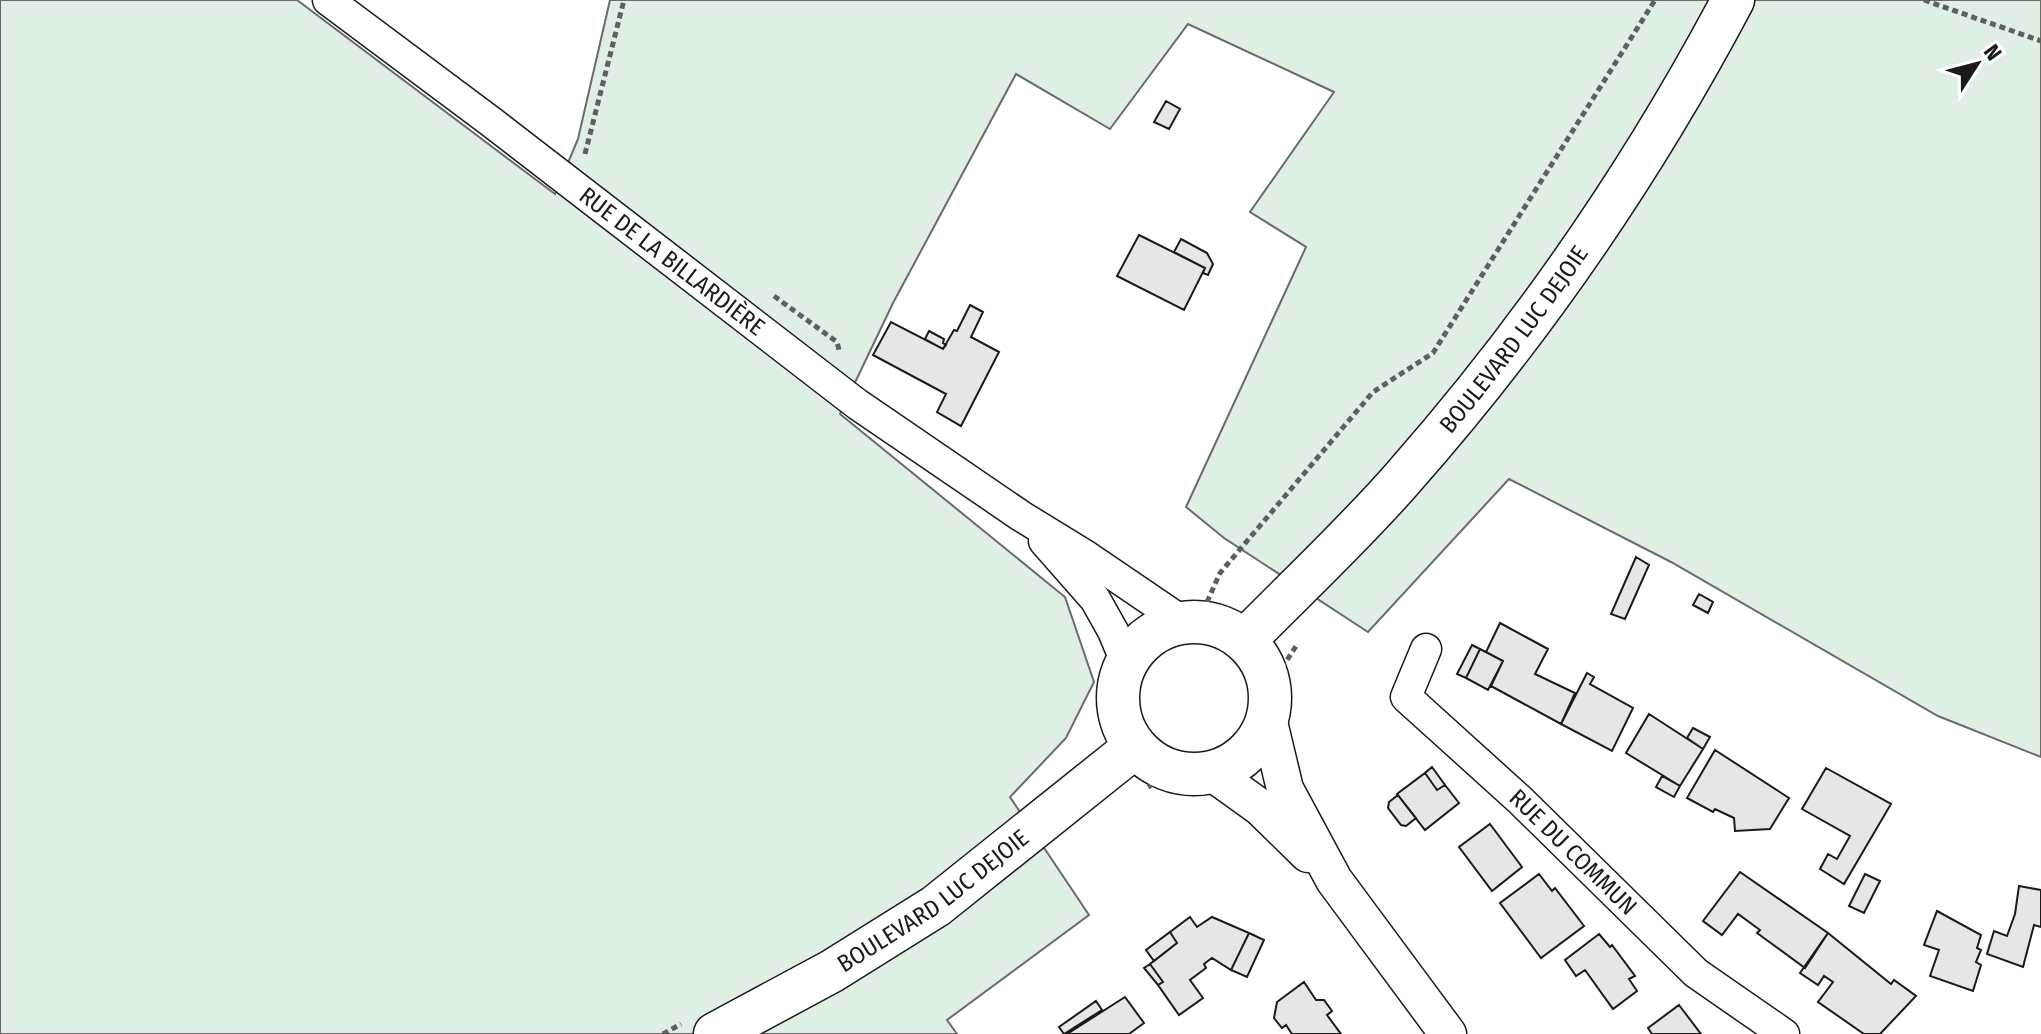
<svg xmlns="http://www.w3.org/2000/svg" width="2041" height="1034" viewBox="0 0 2041 1034" font-family="'Fira Sans Condensed',sans-serif">
<style>
.green{fill:#e0efe3;stroke:#6a6a6a;stroke-width:2}
.building{fill:#e6e6e6;stroke:#1a1a1a;stroke-width:2}
.lines{fill:none;stroke-linecap:round;stroke-linejoin:round}
.minor-casing{stroke:#1a1a1a;stroke-width:33}
.tertiary-casing{stroke:#1a1a1a;stroke-width:39}
.secondary-casing{stroke:#1a1a1a;stroke-width:45}
.path{stroke:#5f5f5f;stroke-width:5;stroke-dasharray:6 4;stroke-linecap:butt}
.minor{stroke:#fff;stroke-width:30}
.tertiary{stroke:#fff;stroke-width:36}
.secondary{stroke:#fff;stroke-width:42}
.labels{text-anchor:middle;dominant-baseline:central;stroke-width:6;stroke-linejoin:round;paint-order:stroke}
.street-label{font-size:24px;fill:#1a1a1a;stroke:#fff}
</style>
<rect width="100%" height="100%" fill="#fff"/>
<path class="green" d="M0,0H297L555,194L578,139L610,0H2041V757L1938,716L1671,562L1509,479L1368,632L1224,538L1186,507L1306,247L1250,212L1334,92L1188,24L1110,129L1016,74L893,303L840,414L1065,597L1094,682L1066,738L1010,797L1089,915L947,1020L957,1034H0Z"/>
<path class="building" d="M1166,101L1180,109L1169,129L1154,122Z
M1139,235L1205,268L1184,310L1117,276Z
M1181,239L1207,253L1213,264L1208,275L1203,273L1205,268L1174,252Z
M970,305L983,312L971,337L999,352L961,426L937,412L946,394L873,355L891,322L943,349L954,330L957,331Z
M929,331L944,339L943,343L946,345L943,349L925,339Z
M1636,557L1649,565L1625,619L1611,614Z
M1699,594L1713,602L1708,613L1693,605Z
M1500,623L1548,649L1535,674L1575,693L1561,724L1491,686L1503,661L1486,652Z
M1472,645L1480,649L1466,678L1457,674Z
M1480,649L1503,661L1488,690L1466,678Z
M1587,673L1594,677L1590,684L1633,708L1612,751L1561,724Z
M1649,714L1703,749L1680,786L1626,753Z
M1693,728L1710,737L1703,749L1687,738Z
M1715,750L1789,798L1770,829L1735,831L1734,818L1715,809L1713,812L1687,798Z
M1432,767L1445,785L1437,790L1425,773Z
M1826,768L1891,804L1844,884L1820,869L1828,854L1837,859L1850,836L1802,809Z
M1425,773L1437,790L1445,785L1459,803L1425,830L1397,794Z
M1662,776L1680,786L1674,797L1656,787Z
M1398,795L1416,818L1406,826L1401,825L1388,808L1389,802Z
M1490,824L1522,867L1492,891L1459,847Z
M1740,872L1828,933L1805,968L1757,933L1760,930L1738,914L1722,935L1703,921Z
M1539,874L1552,891L1555,888L1584,926L1541,958L1500,903Z
M1865,874L1880,881L1864,913L1849,906Z
M2019,886L2041,890V927L2034,925L2023,967L1987,954L1994,931L2007,936L2015,914Z
M1937,911L1981,935L1977,948L1981,950L1976,962L1981,965L1973,991L1930,976L1939,950L1924,945Z
M1190,917L1197,927L1212,917L1249,933L1231,970L1212,958L1204,964L1206,968L1190,980L1203,998L1179,1015L1158,985L1163,982L1150,964L1177,943L1170,932Z
M1170,932L1177,943L1154,961L1146,950Z
M1249,933L1264,940L1247,977L1231,970Z
M1828,933L1891,984L1894,980L1916,996L1880,1034H1864L1818,1002L1833,982L1824,976L1818,985L1800,973Z
M1599,934L1610,947L1612,945L1635,976L1629,979L1637,991L1613,1009L1585,970L1576,976L1565,960Z
M1150,964L1163,982L1158,985L1144,968Z
M1304,982L1316,1000H1324L1332,1011L1327,1015L1341,1034H1292L1286,1025L1282,1028L1274,1018L1277,1002Z
M1125,997L1144,1023L1129,1034H1067Z
M1096,1001L1102,1010L1064,1034L1059,1027Z
M1679,1005L1701,1034H1652L1648,1028Z"/>
<g class="lines">
<defs>
<g id="minor">
<path id="s1" d="M328,0L490,121L857,404L1021,516L1083,554L1183,622"/>
<path d="M1044,541L1095,599L1113,631L1126,662"/>
<path id="s2" d="M1426,649L1406,697L1520,800L1696,973L1784,1034"/>
</g>
<path id="tertiary" d="M1268,718L1285,789L1334,880L1448,1034
M1211,772L1261,808L1308,854"/>
<g id="secondary">
<circle cx="1194" cy="698" r="76"/>
<path id="s3" d="M1245,640C1297,587 1353,535 1402,479C1531,333 1642,172 1733,0"/>
<path id="s4" d="M715,1034L832,971L936,906L1135,747"/>
</g>
</defs>
<use href="#minor" class="minor-casing"/>
<use href="#tertiary" class="tertiary-casing"/>
<use href="#secondary" class="secondary-casing"/>
<path class="path" d="M1924,0L2041,41
M585,154L624,0
M774,296L837,342L839,350
M1207,602L1220,573L1373,392L1433,353L1655,0
M1271,685L1298,643
M1105,720L1118,706
M1148,787L1175,772
M663,1034L681,1024"/>
<use href="#minor" class="minor"/>
<use href="#tertiary" class="tertiary"/>
<use href="#secondary" class="secondary"/>
</g>
<g class="labels">
<g class="street-label">
<text stroke="none"><textPath href="#s1" startOffset="432">RUE DE LA BILLARDIÈRE</textPath></text>
<text stroke="none"><textPath href="#s3" startOffset="404">BOULEVARD LUC DEJOIE</textPath></text>
<text stroke="none"><textPath href="#s2" startOffset="280">RUE DU COMMUN</textPath></text>
<text stroke="none"><textPath href="#s4" startOffset="256">BOULEVARD LUC DEJOIE</textPath></text>
</g>
</g>
<g transform="translate(1977 64) rotate(54)" stroke="#ffffff" stroke-width="6" paint-order="stroke">
<path d="M0-6L14 30L0 20L-14 30Z" fill="#1a1a1a"/>
<text y="-12" font-size="22" font-weight="bold" text-anchor="middle" fill="#1a1a1a">N</text>
</g>
</svg>
